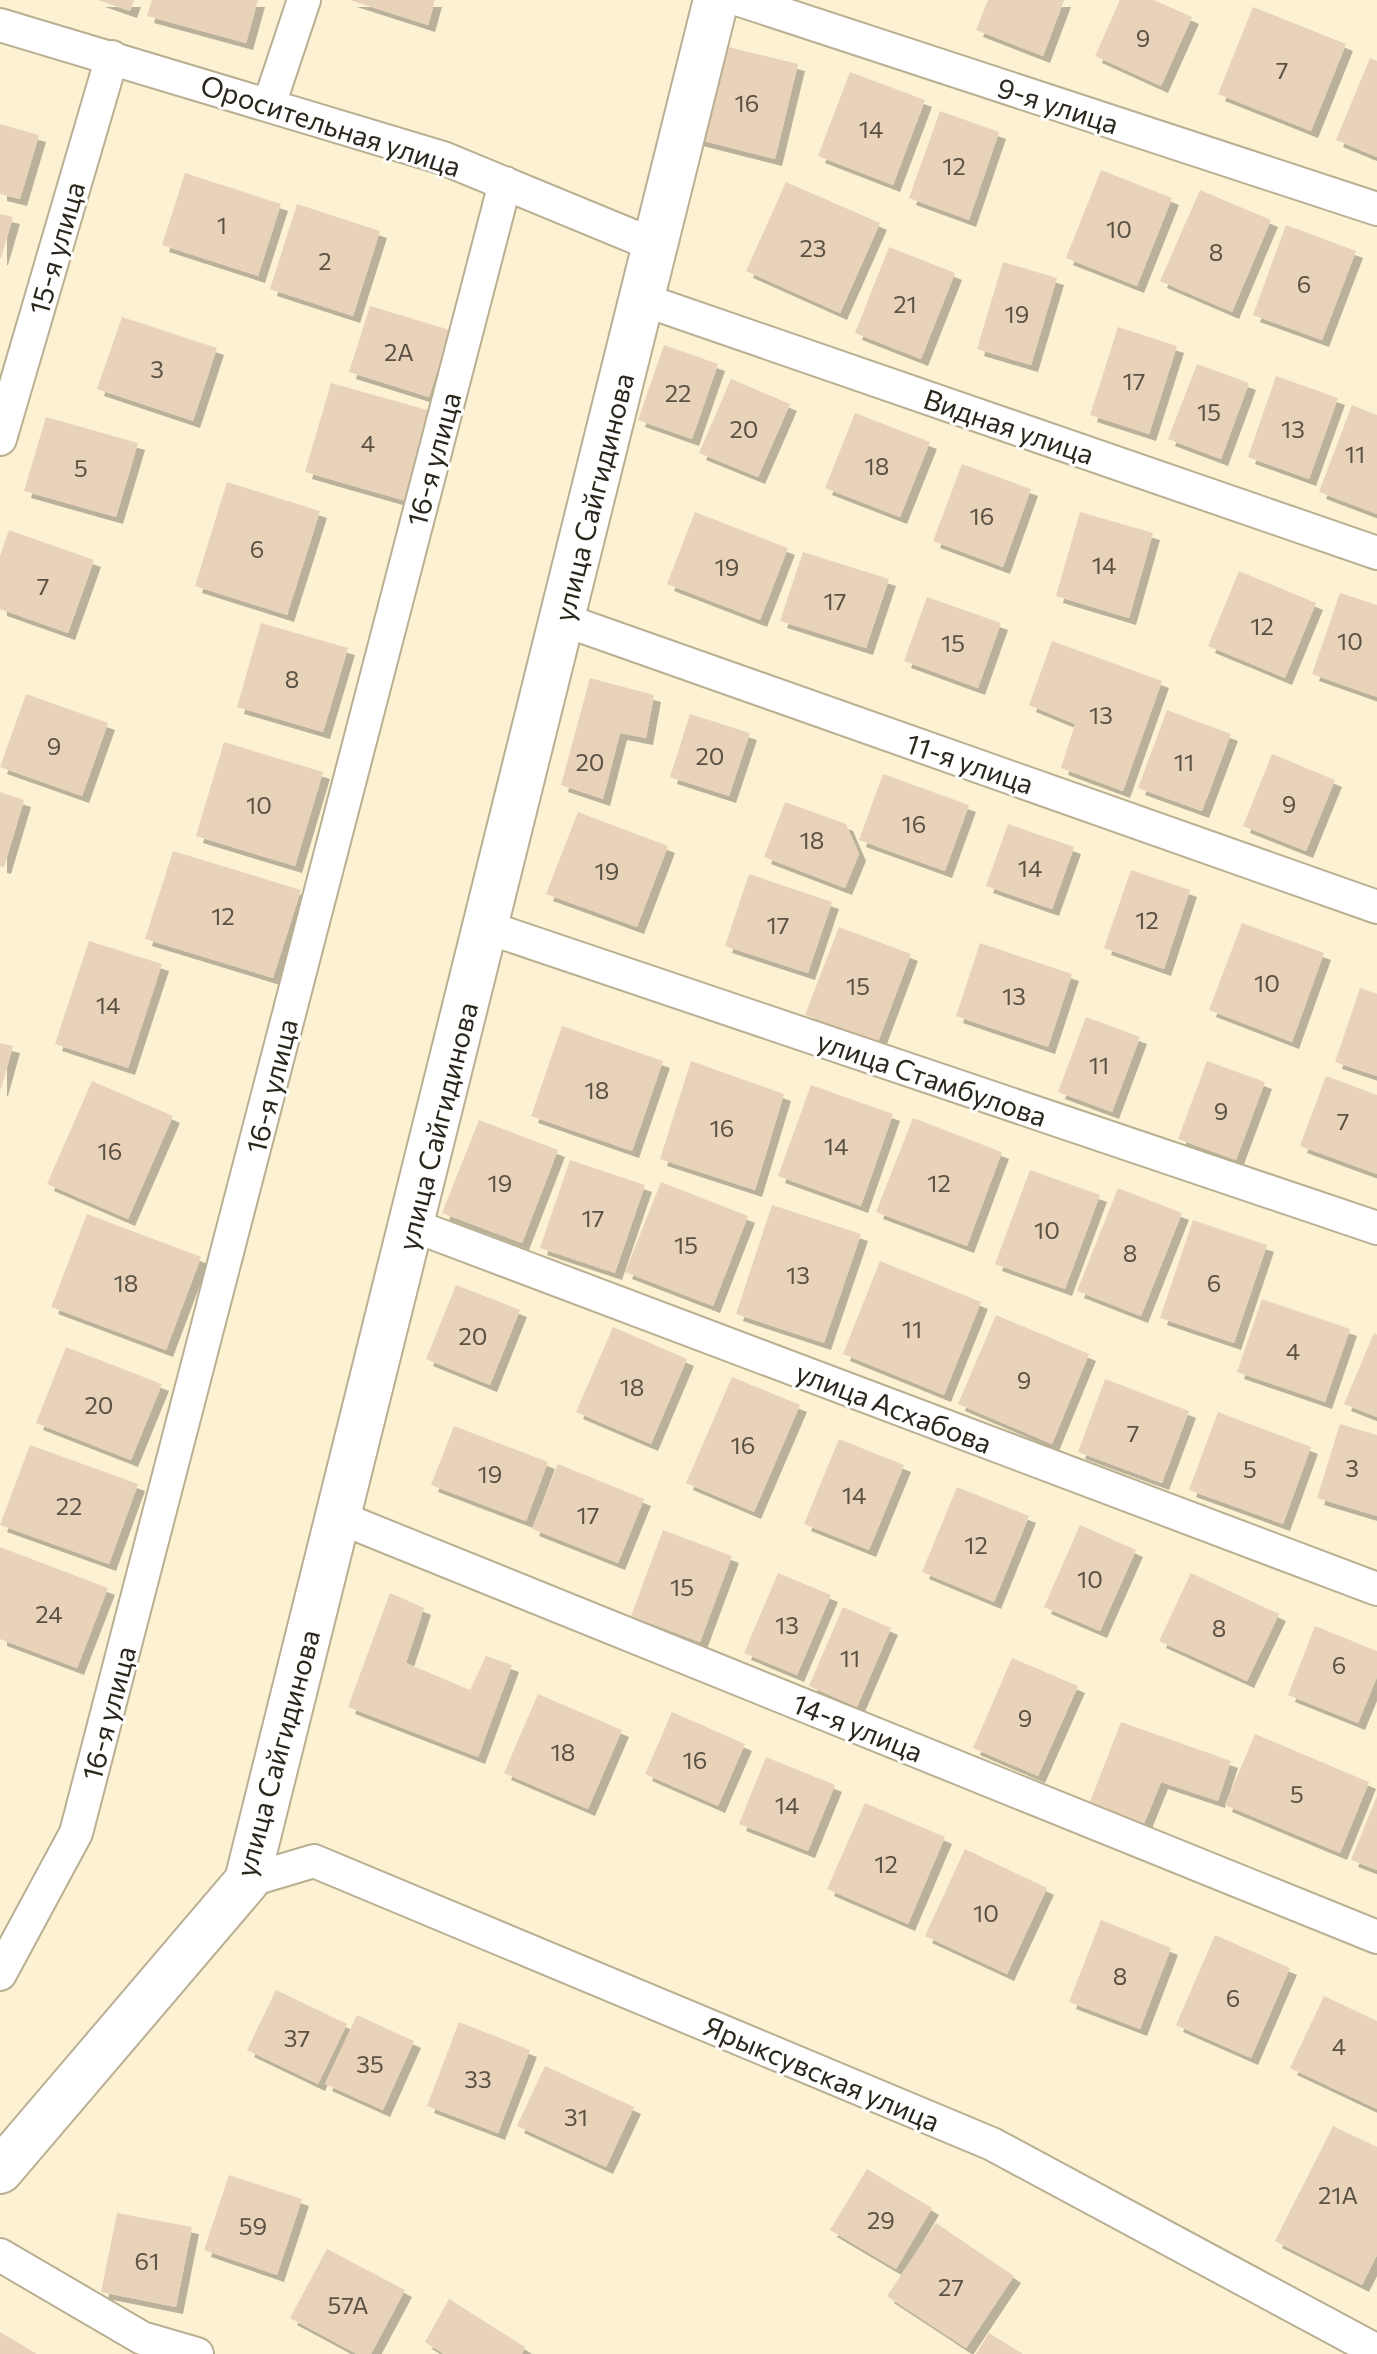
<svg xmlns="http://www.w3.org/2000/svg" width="1377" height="2354" viewBox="0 0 1377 2354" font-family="Commissioner,sans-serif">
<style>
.building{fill:#e9d2ba;filter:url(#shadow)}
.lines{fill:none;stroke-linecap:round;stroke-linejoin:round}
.street-casing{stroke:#baaf93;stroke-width:36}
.primary-casing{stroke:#baaf93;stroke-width:48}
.street{stroke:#fff;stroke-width:32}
.primary{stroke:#fff;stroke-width:44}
.labels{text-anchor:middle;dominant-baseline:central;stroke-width:6;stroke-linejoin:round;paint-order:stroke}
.number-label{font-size:24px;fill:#5b5244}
.street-label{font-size:28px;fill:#2c271c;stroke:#fff}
</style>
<defs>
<filter id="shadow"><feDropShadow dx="7" dy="7" stdDeviation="0" flood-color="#0004"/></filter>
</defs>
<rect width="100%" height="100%" fill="#fdf1d3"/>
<path class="building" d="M98,0H134L130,11Z
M152,0H258L246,43L147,16Z
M350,0H435L428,25Z
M988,0H1064L1043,56L976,30Z
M1120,0H1154L1192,17L1161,86L1095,56Z
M1253,7L1346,44L1311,131L1218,94Z
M720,45L798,64L775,159L696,139Z
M1370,58L1377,61V157L1336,140Z
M850,72L925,100L893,185L818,156Z
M940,111L999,132L969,220L909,198Z
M0,124L39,135L20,199L0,194Z
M1101,170L1172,198L1137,286L1066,258Z
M185,173L281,204L258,276L162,245Z
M786,182L880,223L840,313L746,271Z
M1200,190L1271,220L1232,312L1160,281Z
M297,204L380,231L353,316L270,289Z
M0,214L13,217L1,258H0Z
M1286,225L1356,251L1322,340L1253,315Z
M889,247L955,273L921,359L855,333Z
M1003,262L1057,278L1031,365L977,349Z
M370,306L450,330L429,397L349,372Z
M122,317L217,348L193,421L97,389Z
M1118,327L1177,346L1149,434L1090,415Z
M664,345L718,364L692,439L638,420Z
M1197,364L1249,383L1221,459L1168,439Z
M1276,376L1338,398L1309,479L1248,457Z
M731,379L790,404L758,477L699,453Z
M331,383L431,411L406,501L305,472Z
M1352,405L1377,415V514L1319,492Z
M855,413L930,442L900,517L825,488Z
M46,417L138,443L116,517L24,491Z
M962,464L1031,489L1003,567L933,541Z
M227,482L320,511L287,615L195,586Z
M695,512L788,548L760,620L667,584Z
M1080,512L1153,533L1129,618L1056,596Z
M9,530L94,560L68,633L0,609V556Z
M803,552L889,579L866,648L780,621Z
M1239,571L1316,603L1285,678L1208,646Z
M1340,593L1377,605V697L1312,674Z
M927,597L1001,623L978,688L904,661Z
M261,623L348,648L323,732L237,707Z
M1052,641L1162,681L1123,791L1061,768L1075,724L1029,705Z
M590,678L654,695L646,738L620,733L603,799L561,785Z
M26,694L108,723L82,796L0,767Z
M1167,710L1231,734L1202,811L1138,788Z
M690,714L750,733L729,796L670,777Z
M224,742L323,772L295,866L196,836Z
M1272,754L1335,780L1306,851L1243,826Z
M883,774L969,805L945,871L859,840Z
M0,792L24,800L4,867L0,866Z
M785,802L846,824L859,854L845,888L764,857Z
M578,812L668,846L637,927L546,894Z
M1008,824L1074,847L1052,909L986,886Z
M173,851L301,890L273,978L145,939Z
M1131,870L1190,890L1164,969L1104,948Z
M749,874L832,902L808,973L725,946Z
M1242,923L1324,953L1292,1042L1209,1010Z
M839,927L911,954L878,1042L805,1015Z
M89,941L162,964L128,1068L55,1044Z
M980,943L1072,974L1048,1047L956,1016Z
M1360,988L1377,994V1076L1335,1062Z
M1086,1017L1140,1037L1112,1112L1058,1092Z
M562,1026L663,1061L632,1151L531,1116Z
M0,1043L13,1046L1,1089H0Z
M691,1061L784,1094L755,1190L660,1159Z
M1207,1061L1265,1082L1236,1160L1178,1139Z
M1326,1076L1377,1095V1174L1300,1146Z
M92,1081L173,1116L128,1219L47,1184Z
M811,1085L893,1114L861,1206L778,1176Z
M913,1118L1002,1152L967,1246L876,1212Z
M479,1120L558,1150L522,1243L442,1213Z
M570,1160L645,1185L615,1273L540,1248Z
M1030,1170L1100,1195L1065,1289L995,1264Z
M661,1182L748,1216L713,1306L625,1272Z
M1118,1188L1182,1213L1141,1316L1077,1291Z
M772,1205L861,1234L824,1343L736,1314Z
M87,1214L201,1257L166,1350L51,1307Z
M1193,1220L1267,1245L1234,1343L1160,1318Z
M880,1261L981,1302L944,1395L843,1354Z
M456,1285L520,1310L490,1385L426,1359Z
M1262,1299L1350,1329L1325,1402L1237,1372Z
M996,1315L1089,1354L1052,1444L958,1404Z
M613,1327L687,1359L651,1444L576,1412Z
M1374,1333L1377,1335V1417L1344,1404Z
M66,1347L162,1384L131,1460L36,1423Z
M732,1377L800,1405L754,1512L686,1483Z
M1105,1379L1189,1411L1162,1483L1078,1452Z
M1218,1412L1311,1447L1283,1524L1189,1490Z
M1340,1424L1377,1435V1516L1317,1498Z
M454,1426L548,1462L526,1521L431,1485Z
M839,1439L904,1465L869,1550L804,1524Z
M30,1445L138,1484L109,1564L0,1525Z
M558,1464L644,1499L618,1563L532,1529Z
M957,1487L1029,1516L994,1602L922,1572Z
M1080,1525L1136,1550L1100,1631L1044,1607Z
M663,1530L732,1556L700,1642L631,1616Z
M0,1547L108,1588L77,1668L0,1639Z
M778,1573L831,1595L797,1675L744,1653Z
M1191,1573L1279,1614L1247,1681L1159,1641Z
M390,1593L424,1608L406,1663L470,1690L486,1656L512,1665L478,1757L348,1707Z
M843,1607L891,1628L857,1707L809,1686Z
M1315,1626L1377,1651V1677L1358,1723L1288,1695Z
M1012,1658L1078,1686L1038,1776L973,1748Z
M538,1694L622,1730L588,1809L504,1773Z
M672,1712L745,1744L718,1806L645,1774Z
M1121,1722L1231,1761L1218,1801L1161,1782L1144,1824L1090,1802Z
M1255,1734L1369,1782L1340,1853L1225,1805Z
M766,1757L835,1785L808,1851L739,1824Z
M1377,1796V1870L1351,1860Z
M865,1803L945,1837L908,1924L827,1889Z
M965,1849L1047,1888L1007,1974L925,1936Z
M1101,1920L1171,1948L1140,2029L1069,2002Z
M1215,1935L1290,1968L1251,2058L1176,2025Z
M276,1990L347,2024L318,2084L247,2050Z
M1324,1996L1377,2021V2109L1290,2068Z
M357,2015L414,2041L383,2110L325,2084Z
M459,2022L530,2050L498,2133L427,2106Z
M545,2066L634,2107L606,2167L517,2126Z
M1333,2126L1377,2147V2255L1362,2285L1275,2241Z
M867,2169L932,2208L896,2269L830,2230Z
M229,2175L302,2199L277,2275L204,2250Z
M117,2213L192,2227L176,2307L101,2292Z
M936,2223L1014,2276L966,2348L887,2296Z
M327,2249L405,2290L371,2354H357L290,2318Z
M449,2299L525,2347L522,2354H444L425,2342Z
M0,2332L37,2354H0Z
M989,2333L1023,2354H976Z"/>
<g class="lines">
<defs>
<path id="street" d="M740,0L1377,209
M0,25L443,158L654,245
M269,105L304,0
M641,299L1377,553
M0,439L112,57
M564,620L1377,907
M486,927L1377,1228
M412,1225L1377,1589
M338,1517L1377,1937
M247,1881L314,1861L992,2144L1377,2351
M0,1974L76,1833L505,183
M0,2255L142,2338L197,2354"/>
<path id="primary" d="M0,2171L247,1881L716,0"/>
</defs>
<use href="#street" class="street-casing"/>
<use href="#primary" class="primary-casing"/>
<use href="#street" class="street"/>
<use href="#primary" class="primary"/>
</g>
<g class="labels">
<g class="number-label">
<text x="1143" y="37">9</text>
<text x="1282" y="69">7</text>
<text x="747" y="102">16</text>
<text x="871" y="128">14</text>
<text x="954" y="165">12</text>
<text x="222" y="224">1</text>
<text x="1119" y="228">10</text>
<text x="813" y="247">23</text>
<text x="1216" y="251">8</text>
<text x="325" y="260">2</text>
<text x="1304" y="283">6</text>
<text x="905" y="303">21</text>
<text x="1017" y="313">19</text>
<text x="399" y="351">2А</text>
<text x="157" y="368">3</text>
<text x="1134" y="380">17</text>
<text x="678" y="392">22</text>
<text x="1209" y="411">15</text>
<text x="744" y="428">20</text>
<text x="1293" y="428">13</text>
<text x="368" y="442">4</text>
<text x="1355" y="453">11</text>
<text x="877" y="465">18</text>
<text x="81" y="467">5</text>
<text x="982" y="515">16</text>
<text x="257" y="548">6</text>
<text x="1104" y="564">14</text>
<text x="727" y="566">19</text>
<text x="43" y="585">7</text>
<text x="835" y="600">17</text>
<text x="1262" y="625">12</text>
<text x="1350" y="640">10</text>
<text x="953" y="642">15</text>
<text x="292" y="678">8</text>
<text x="1101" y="714">13</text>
<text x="54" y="745">9</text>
<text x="710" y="755">20</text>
<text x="590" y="761">20</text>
<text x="1184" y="761">11</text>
<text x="1289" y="803">9</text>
<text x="259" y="804">10</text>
<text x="914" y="823">16</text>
<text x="812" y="839">18</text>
<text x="1030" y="867">14</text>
<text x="607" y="870">19</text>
<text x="223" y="915">12</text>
<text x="1147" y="919">12</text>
<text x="778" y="924">17</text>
<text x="1267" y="982">10</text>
<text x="858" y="985">15</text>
<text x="1014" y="995">13</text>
<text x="108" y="1004">14</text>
<text x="1099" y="1064">11</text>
<text x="597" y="1089">18</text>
<text x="1221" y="1110">9</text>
<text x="1343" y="1120">7</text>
<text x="722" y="1127">16</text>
<text x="836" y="1145">14</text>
<text x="110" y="1150">16</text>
<text x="500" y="1182">19</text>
<text x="939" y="1182">12</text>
<text x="593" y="1217">17</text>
<text x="1047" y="1229">10</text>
<text x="686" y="1244">15</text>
<text x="1130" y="1252">8</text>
<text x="798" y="1274">13</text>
<text x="126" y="1282">18</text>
<text x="1214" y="1282">6</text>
<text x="912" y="1328">11</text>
<text x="473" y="1335">20</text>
<text x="1293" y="1350">4</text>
<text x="1024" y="1379">9</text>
<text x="632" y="1386">18</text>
<text x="99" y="1404">20</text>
<text x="1133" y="1432">7</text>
<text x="743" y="1444">16</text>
<text x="1352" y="1467">3</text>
<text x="1250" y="1468">5</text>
<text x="490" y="1473">19</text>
<text x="854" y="1494">14</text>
<text x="69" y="1505">22</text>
<text x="588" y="1514">17</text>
<text x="976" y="1544">12</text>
<text x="1090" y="1578">10</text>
<text x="682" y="1586">15</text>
<text x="49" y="1613">24</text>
<text x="787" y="1624">13</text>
<text x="1219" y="1627">8</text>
<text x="850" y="1657">11</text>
<text x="1339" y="1664">6</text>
<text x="1025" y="1717">9</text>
<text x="563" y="1751">18</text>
<text x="695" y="1759">16</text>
<text x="1297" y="1793">5</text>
<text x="787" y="1804">14</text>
<text x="886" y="1863">12</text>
<text x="986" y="1912">10</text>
<text x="1120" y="1975">8</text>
<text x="1233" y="1997">6</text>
<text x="297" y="2037">37</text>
<text x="1339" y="2045">4</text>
<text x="370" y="2063">35</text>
<text x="478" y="2078">33</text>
<text x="576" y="2116">31</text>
<text x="1338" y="2194">21А</text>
<text x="881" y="2219">29</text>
<text x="253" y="2225">59</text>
<text x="147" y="2260">61</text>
<text x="951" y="2286">27</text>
<text x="348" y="2304">57А</text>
</g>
<g class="street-label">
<text transform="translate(1058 105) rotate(18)">9-я улица</text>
<text transform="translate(331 125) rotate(18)">Оросительная улица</text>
<text transform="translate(56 248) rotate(-74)">15-я улица</text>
<text transform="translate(1009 426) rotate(19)">Видная улица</text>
<text transform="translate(433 459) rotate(-75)">16-я улица</text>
<text transform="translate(593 497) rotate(-76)">улица Сайгидинова</text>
<text transform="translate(970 763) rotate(19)">11-я улица</text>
<text transform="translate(932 1078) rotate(19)">улица Стамбулова</text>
<text transform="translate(271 1086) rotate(-76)">16-я улица</text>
<text transform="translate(437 1126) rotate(-76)">улица Сайгидинова</text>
<text transform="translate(894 1407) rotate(21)">улица Асхабова</text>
<text transform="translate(108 1713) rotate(-75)">16-я улица</text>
<text transform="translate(858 1727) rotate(22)">14-я улица</text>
<text transform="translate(277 1753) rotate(-75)">улица Сайгидинова</text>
<text transform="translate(822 2073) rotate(23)">Ярыксувская улица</text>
</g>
</g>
</svg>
